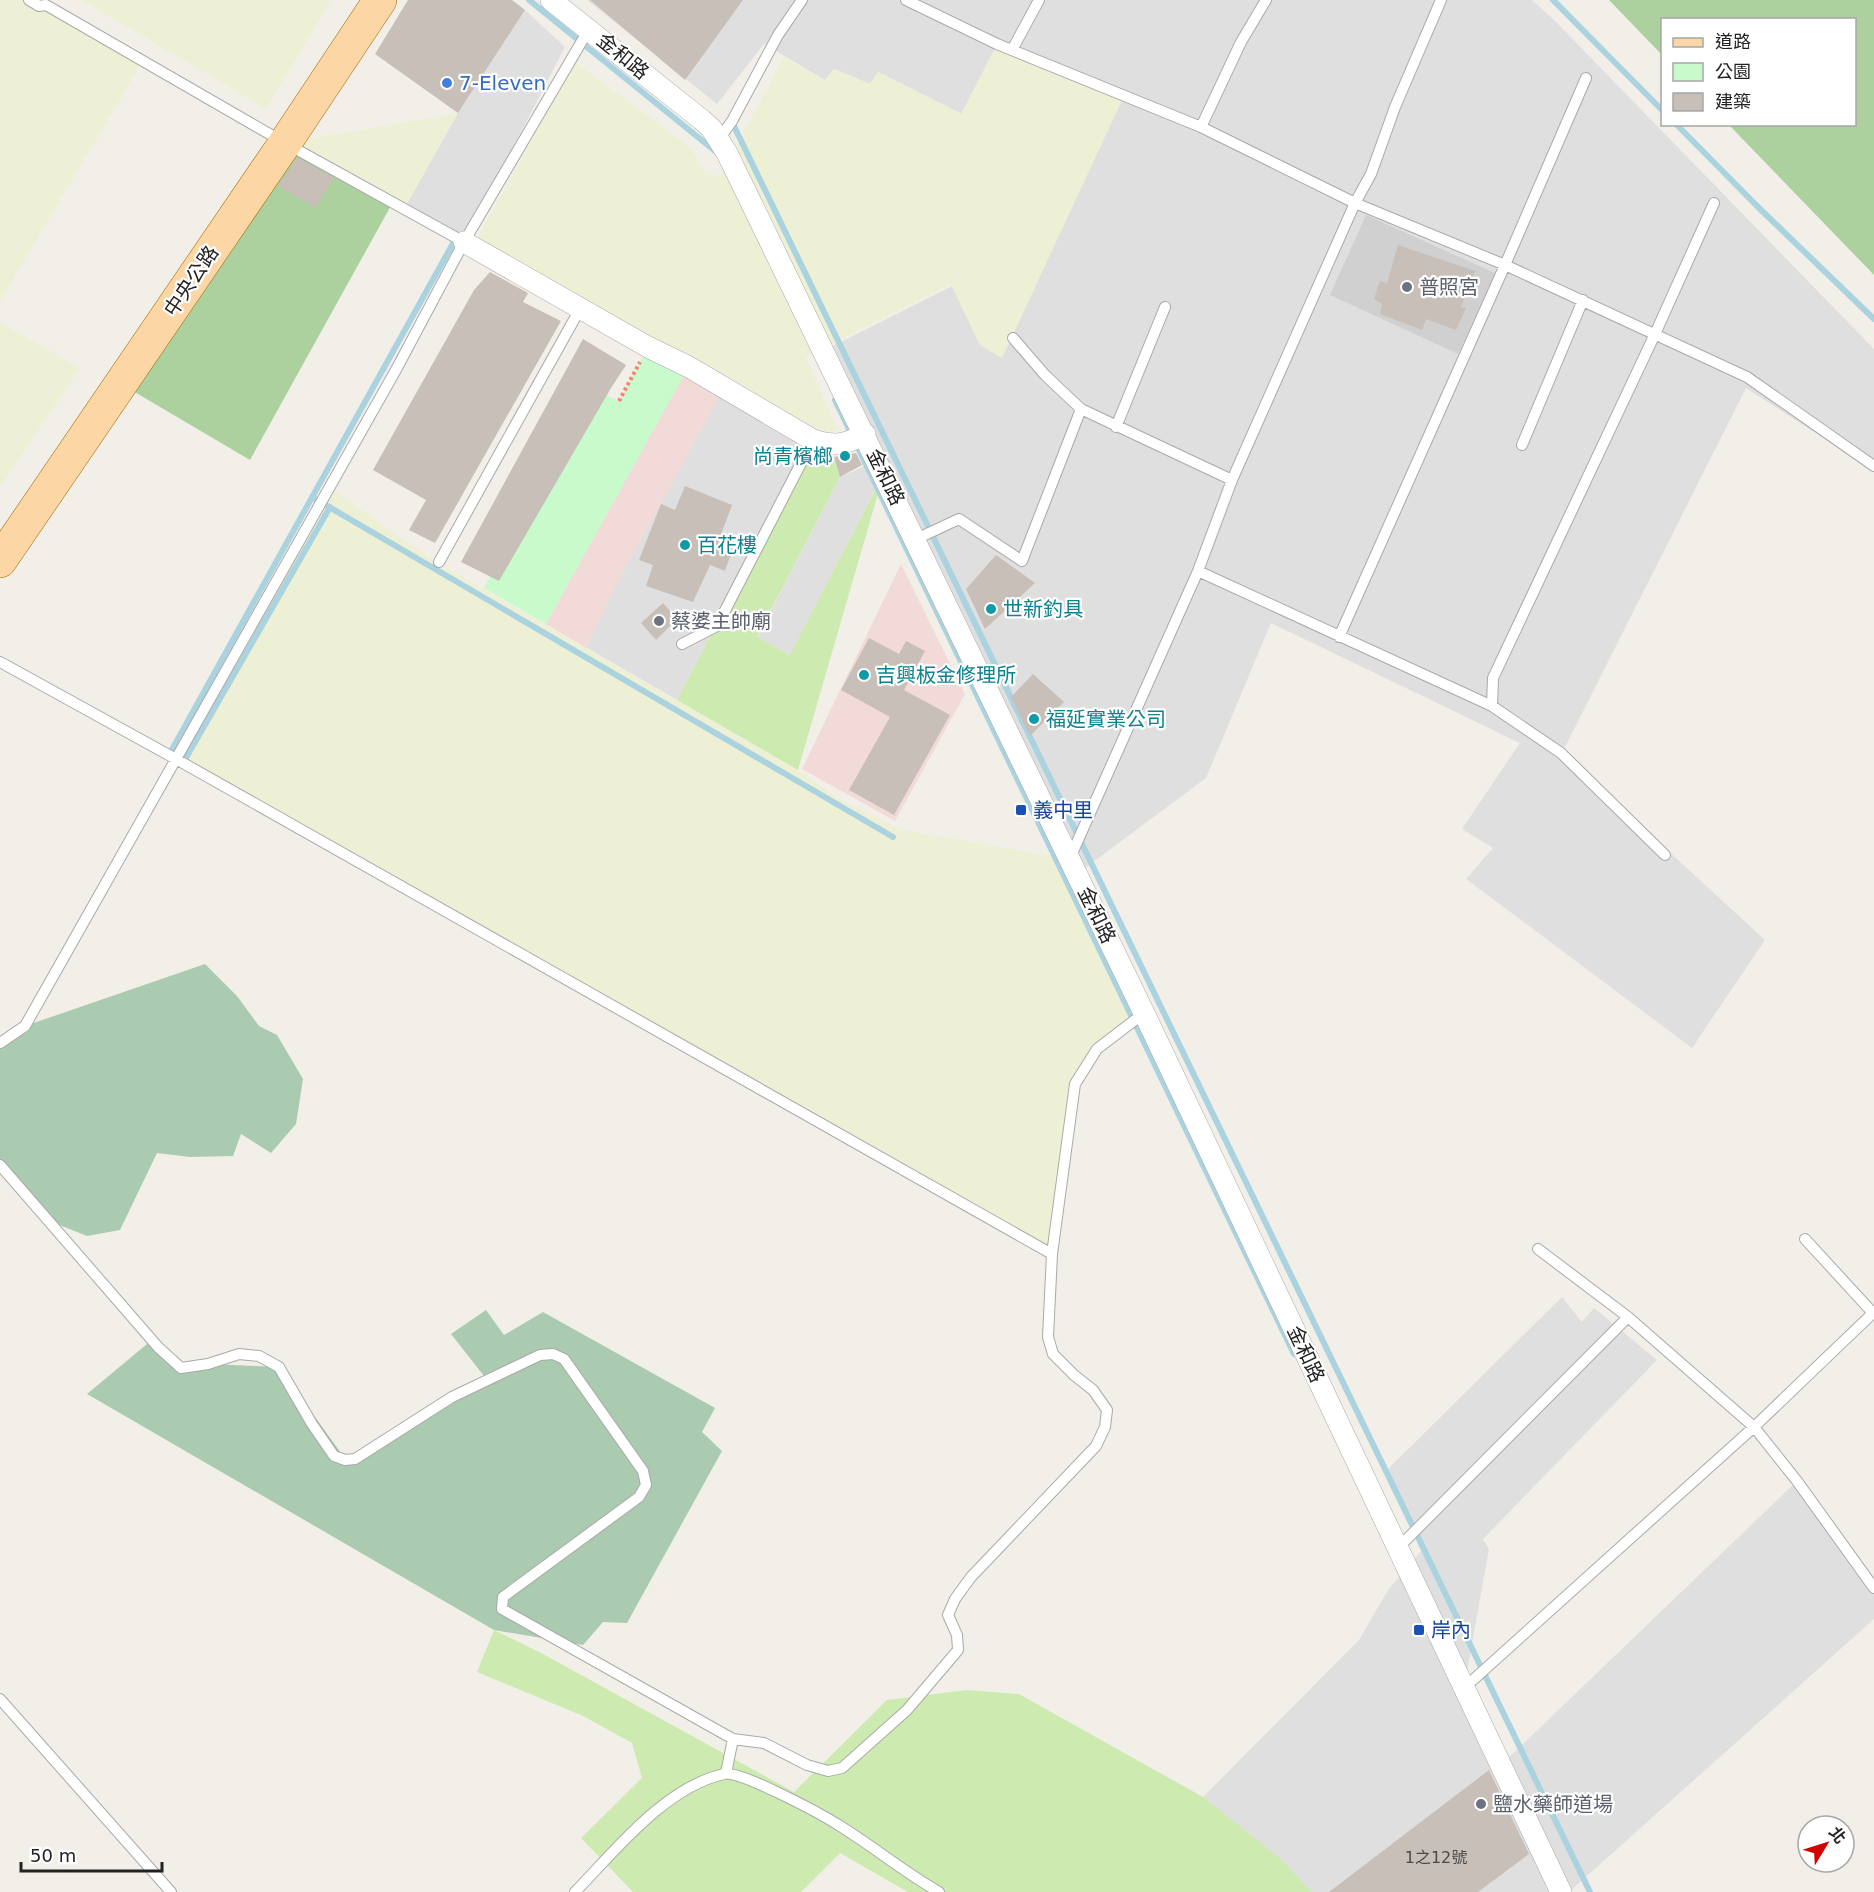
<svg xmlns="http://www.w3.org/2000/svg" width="1874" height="1892" viewBox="0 0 1874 1892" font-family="'DejaVu Sans','Noto Sans TC',sans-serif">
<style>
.residential{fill:#e0dfdf}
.commercial{fill:#f2dad9}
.religious{fill:#d0d0d0}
.farmland{fill:#eef0d5}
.grass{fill:#cdebb0}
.forest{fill:#add19e}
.cemetery{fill:#aacbaf}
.park{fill:#c8facc}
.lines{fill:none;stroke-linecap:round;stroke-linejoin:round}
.stream{stroke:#aad3df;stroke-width:6}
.building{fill:#c7bfb8}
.service-casing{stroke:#a9a9a9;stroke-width:12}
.minor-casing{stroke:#a9a9a9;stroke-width:22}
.primary-casing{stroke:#a06b00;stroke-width:34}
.path{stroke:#fa8072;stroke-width:4;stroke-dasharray:3 3;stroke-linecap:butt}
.service{stroke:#fff;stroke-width:10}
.minor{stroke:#fff;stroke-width:21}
.primary{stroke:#fcd6a4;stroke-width:33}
.shop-dot{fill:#3f7fe0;stroke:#fff;stroke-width:2}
.worship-dot{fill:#6b7280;stroke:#fff;stroke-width:2}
.culture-dot{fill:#0f9aa8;stroke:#fff;stroke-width:2}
.transit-dot{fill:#1a4fb4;stroke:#fff;stroke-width:2}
.labels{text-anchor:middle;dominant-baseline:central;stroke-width:4.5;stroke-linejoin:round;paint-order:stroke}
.number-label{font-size:16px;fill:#4b4948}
.street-label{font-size:20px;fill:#222;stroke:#fff}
.shop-label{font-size:20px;fill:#366cbe;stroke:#fff;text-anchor:start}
.worship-label{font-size:20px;fill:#5b616d;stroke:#fff;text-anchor:start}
.culture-label{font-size:20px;fill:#0d838f;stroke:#fff;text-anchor:start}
.transit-label{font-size:20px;fill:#164399;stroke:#fff;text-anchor:start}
</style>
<rect width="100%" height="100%" fill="#f2efe9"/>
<path class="residential" d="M587,0H1532L1555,21L1874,349V471L1746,388L1562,753L1765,940L1692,1048L1466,879L1493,848L1462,829L1520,743L1271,623L1206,778L1085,868L1083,886L883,474L791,655L757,638L840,477L872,463L825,350L952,286L980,345L962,114L878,72L870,84L834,69L825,80L764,44L717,104Z
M525,10L565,47L464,242L404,209L458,113Z
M688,368L813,440L677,700L546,624Z
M1562,1297L1582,1322L1594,1308L1657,1360L1483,1539L1489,1549L1464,1688L1501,1765L1797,1481L1874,1588V1619L1569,1892H1312L1296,1875L1203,1797L1359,1640L1388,1590L1424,1548L1386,1471Z"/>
<path class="commercial" d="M685,372L719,397L615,587L586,648L546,624Z
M901,564L965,694L895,821L802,769Z"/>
<path class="religious" d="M1366,215L1495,273L1458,354L1330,295Z"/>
<path class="farmland" d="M0,0H43L39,6L140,66L0,301Z
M81,0H331L266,109Z
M997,44L1124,96L1002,358L980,345L951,284L805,357L838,429L826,433L475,242L575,62L690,147L703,171L720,177L784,57L825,80L834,69L870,84L878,72L961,114Z
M458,113L404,209L285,143Z
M0,322L80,368L0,487Z
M329,487L433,560L798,770L841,800L899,829L1070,859L1144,1013L1097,1049L1075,1084L1052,1254L176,759Z"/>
<path class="grass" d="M813,440L830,445L840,477L757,637L790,655L884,473L798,770L677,700Z
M494,1630L543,1654L794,1792L887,1700L967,1690L1019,1694L1203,1797L1282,1860L1312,1892H908L840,1853L801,1892H633L581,1838L642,1778L632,1743L583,1716L477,1672Z"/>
<path class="forest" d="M1609,0H1874V275L1729,125L1854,124V20H1662V55Z
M285,143L393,202L250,460L121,384Z"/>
<path class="cemetery" d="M205,964L237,996L259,1026L277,1035L303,1079L296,1124L271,1153L241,1134L233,1156L190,1157L157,1153L120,1230L87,1236L47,1220L0,1165V1043L25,1026Z
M486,1310L504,1335L543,1312L715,1408L702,1432L722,1451L627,1623L603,1622L583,1645L494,1630L87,1394L147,1344L181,1368L208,1364L279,1367L346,1460L484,1376L451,1334Z"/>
<path class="park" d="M648,347L688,368L546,624L484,588L593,389L619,401Z"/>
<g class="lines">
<path class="stream" d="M529,0L715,151
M1553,0L1662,110
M732,122L1590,1892
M1676,124L1757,206L1874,319
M835,400L1294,1354
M312,497L893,837
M169,755L456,238
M183,763L330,507"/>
</g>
<path class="building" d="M408,0H512L525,10L458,113L375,54Z
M590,0H743L685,80Z
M297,158L334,178L315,208L278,186Z
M1398,245L1475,271L1461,307L1466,308L1456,330L1426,319L1422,330L1380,314L1382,304L1374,299L1380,281L1387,283Z
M490,272L528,293L523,302L561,321L435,543L409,530L426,500L373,470L474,290Z
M583,339L626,365L611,388L499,581L461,562Z
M856,453L862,465L840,477L834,457Z
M685,486L732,505L718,542L733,548L725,571L710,565L693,602L646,586L653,565L639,560L661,504L675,510Z
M996,555L1035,583L985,629L966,589Z
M663,603L677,619L656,640L641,623Z
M869,638L899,654L906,641L925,651L904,690L950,715L894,815L849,790L890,717L841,690Z
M1033,674L1064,702L1030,736L1011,697Z
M1489,1770L1529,1854L1478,1892H1329Z"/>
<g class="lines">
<defs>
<path id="service" d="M29,0L39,6L46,5L285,143L464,242
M906,0L997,44L1201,127L1355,203L1505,265L1747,377L1874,466
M1012,50L1039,0
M1201,127L1241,42L1266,0
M719,139L732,121L778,35L802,0
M1013,338L1045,375L1081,409
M1116,427L1165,307
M1522,445L1583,300
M916,539L959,519L1022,561L1081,409L1232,480
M439,562L580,309
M1198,571L1492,706L1561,753L1665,855
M1339,637L1505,265L1586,78
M682,644L717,626L813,440
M0,662L176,759L1052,1254
M1492,706L1493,678L1655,334L1714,203
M1070,858L1198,571L1232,480L1355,203L1371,174L1395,107L1441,0
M0,1043L25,1026L397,368L464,242L589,29
M0,1165L158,1347L181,1368L208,1364L239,1354L259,1356L279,1367L312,1424L334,1456L345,1460L355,1459L452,1397L540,1355L553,1354L564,1359L643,1471L646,1485L639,1497L503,1597L502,1609L733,1739L764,1743L807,1765L828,1771L842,1768L907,1710L958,1650L957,1635L948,1615L955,1599L971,1577L1096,1446L1105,1427L1107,1410L1093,1390L1074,1375L1053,1354L1048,1337L1052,1254L1075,1084L1097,1049L1144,1013
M1805,1239L1873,1313
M1538,1249L1628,1317L1754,1427L1797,1481L1874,1588
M1398,1548L1628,1317
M1464,1688L1754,1427L1874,1312
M0,1699L171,1892
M726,1773L733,1739
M575,1892C615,1851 665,1787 724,1774C740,1770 823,1815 840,1826C874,1847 904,1872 939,1892"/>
<path id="minor" d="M551,0L702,120L711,128L727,153L1144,1013L1561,1892
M464,242L648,347L689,367L813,440C836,447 844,445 865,434"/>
<path id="primary" d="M0,561L285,143L380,0"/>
</defs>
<use href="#service" class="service-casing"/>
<use href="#minor" class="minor-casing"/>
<use href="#primary" class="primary-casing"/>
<path class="path" d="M619,401L640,362"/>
<use href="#service" class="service"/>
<use href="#minor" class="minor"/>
<use href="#primary" class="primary"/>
</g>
<circle class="shop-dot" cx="447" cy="83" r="6"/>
<g class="worship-dot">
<circle cx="1407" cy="287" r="6"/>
<circle cx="659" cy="621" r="6"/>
<circle cx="1481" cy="1804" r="6"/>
</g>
<g class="culture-dot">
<circle cx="845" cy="456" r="6"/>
<circle cx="685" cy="545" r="6"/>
<circle cx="991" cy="609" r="6"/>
<circle cx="864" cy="675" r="6"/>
<circle cx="1034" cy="719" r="6"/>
</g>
<g class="transit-dot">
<rect x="1015" y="804" width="12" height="12" rx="3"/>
<rect x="1413" y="1624" width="12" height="12" rx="3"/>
</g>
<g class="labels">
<g class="number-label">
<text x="1436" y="1857">1之12號</text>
</g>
<g class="street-label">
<text transform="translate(623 56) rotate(39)">金和路</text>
<text transform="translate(191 281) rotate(-56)">中央公路</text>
<text transform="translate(886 477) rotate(64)">金和路</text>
<text transform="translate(1097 915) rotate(64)">金和路</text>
<text transform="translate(1306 1354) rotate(65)">金和路</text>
</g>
<g class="shop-label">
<text x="459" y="83">7-Eleven</text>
</g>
<g class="worship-label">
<text x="1419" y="287">普照宮</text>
<text x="671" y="621">蔡婆主帥廟</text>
<text x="1493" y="1804">鹽水藥師道場</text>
</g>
<g class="culture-label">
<text x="833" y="456" text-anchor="end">尚青檳榔</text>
<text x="697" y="545">百花樓</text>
<text x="1003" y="609">世新釣具</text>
<text x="876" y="675">吉興板金修理所</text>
<text x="1046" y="719">福延實業公司</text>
</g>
<g class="transit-label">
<text x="1033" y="810">義中里</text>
<text x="1431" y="1630">岸內</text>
</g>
</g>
<rect x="1661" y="18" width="195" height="108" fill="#ffffff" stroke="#a7a7a7" stroke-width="1.5"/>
<rect x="1673" y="38" width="30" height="9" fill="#fcd6a4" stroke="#a7a7a7" stroke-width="1.5"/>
<text x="1715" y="48" font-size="18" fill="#222222">道路</text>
<rect x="1673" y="63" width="30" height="18" fill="#c8facc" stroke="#a7a7a7" stroke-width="1.5"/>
<text x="1715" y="78" font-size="18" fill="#222222">公園</text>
<rect x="1673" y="93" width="30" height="18" fill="#c7bfb8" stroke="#a7a7a7" stroke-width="1.5"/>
<text x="1715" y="108" font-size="18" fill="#222222">建築</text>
<g transform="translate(1826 1844) rotate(52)"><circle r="28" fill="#ffffff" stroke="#a7a7a7" stroke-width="1.5"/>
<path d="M0-4.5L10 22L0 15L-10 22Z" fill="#d40000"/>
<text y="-9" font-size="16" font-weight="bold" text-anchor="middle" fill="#222222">北</text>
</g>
<path d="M21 1862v9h141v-9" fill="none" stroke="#222222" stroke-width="3"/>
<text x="30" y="1862" font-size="18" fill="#222222" stroke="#ffffff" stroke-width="4.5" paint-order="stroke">50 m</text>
</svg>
